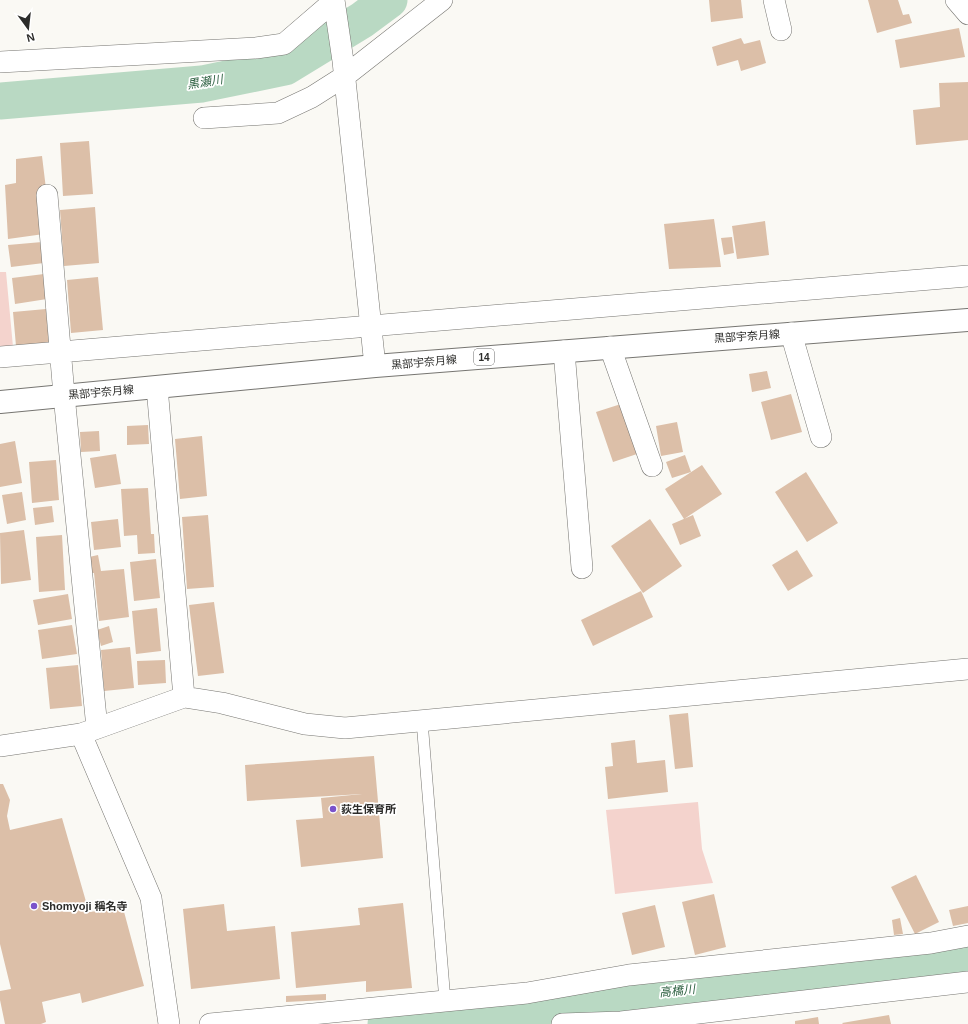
<svg xmlns="http://www.w3.org/2000/svg" width="968" height="1024" viewBox="0 0 968 1024" font-family="Arial,'Noto Sans JP',sans-serif">
<style>
.green{fill:#f4d3cd}
.lines{fill:none;stroke-linecap:round;stroke-linejoin:round}
.river{stroke:#b9d9c3;stroke-width:37}
.building{fill:#dcbfa8}
.lane-casing{stroke:#767571;stroke-width:12}
.street-casing{stroke:#767571;stroke-width:22}
.primary-casing{stroke:#767571;stroke-width:24}
.lane{stroke:#fff;stroke-width:11}
.street{stroke:#fff;stroke-width:21}
.primary{stroke:#fff;stroke-width:22}
.poi-dot{fill:#7a52cb;stroke:#fff;stroke-width:1.5}
.labels{text-anchor:middle;dominant-baseline:central;stroke-width:3.5;stroke-linejoin:round;paint-order:stroke}
.shield{fill:#fff;stroke:#6b6b6a;stroke-width:1}
.shield-label{font-size:10px;font-weight:bold;fill:#2c2c2a}
.street-label{font-size:11px;fill:#2c2c2a;stroke:#fff}
.poi-label{font-size:11px;font-weight:bold;fill:#2c2c2a;stroke:#fff;text-anchor:start}
.water-label{font-size:12px;font-style:italic;fill:#2f6243;stroke:#fff}
</style>
<rect width="100%" height="100%" fill="#faf9f4"/>
<path class="green" d="M0,272H6L13,347L0,348Z
M698,802L702,849L713,883L615,894L606,810Z"/>
<g class="lines">
<path class="river" d="M0,101L202,84L285,67L362,20L389,0
M386,1024L747,985L968,959"/>
</g>
<path class="building" d="M709,0H741L743,18L711,22Z
M868,0H898L903,15L909,14L912,23L877,33Z
M959,28L965,57L900,68L895,40Z
M741,38L744,44L760,40L766,63L741,71L738,60L717,66L712,47Z
M968,82V140L916,145L913,110L940,107L939,83Z
M89,141L93,194L63,196L60,143Z
M42,156L46,189L44,234L8,239L5,185L16,183V159Z
M95,207L99,263L64,266L60,210Z
M714,219L721,267L669,269L664,224Z
M765,221L769,255L737,259L732,226Z
M732,237L734,253L724,255L721,238Z
M42,242L44,263L11,267L8,245Z
M44,274L47,299L15,304L12,278Z
M98,277L103,330L71,333L67,280Z
M46,309L49,343L16,346L13,312Z
M767,371L771,388L752,392L749,374Z
M791,394L802,432L771,440L761,402Z
M621,404L637,454L613,462L596,412Z
M677,422L683,452L661,456L656,426Z
M148,425L149,444L127,445V426Z
M99,431L100,451L81,452L80,432Z
M202,436L207,496L180,499L175,439Z
M15,441L22,483L0,487V444Z
M116,454L121,484L95,488L90,458Z
M685,455L691,472L672,478L666,462Z
M56,460L59,500L32,503L29,462Z
M702,465L722,494L684,519L665,489Z
M806,472L838,523L807,542L775,492Z
M148,488L151,534H154L155,553L138,554L137,535L124,536L121,489Z
M22,492L26,520L7,524L2,495Z
M52,506L54,522L35,525L33,508Z
M208,515L214,587L187,589L182,517Z
M693,515L701,536L680,545L672,524Z
M118,519L121,547L94,550L91,522Z
M650,519L682,566L643,593L611,546Z
M24,530L31,580L1,584L0,533Z
M62,535L65,590L39,592L36,537Z
M797,550L813,576L788,591L772,565Z
M98,555L101,571L124,569L129,617L99,621L94,573H92L89,557Z
M156,559L160,598L134,601L130,562Z
M641,591L653,617L593,646L581,620Z
M68,594L72,619L38,625L33,600Z
M214,602L224,673L198,676L189,605Z
M157,608L161,651L136,654L132,611Z
M72,625L77,654L42,659L38,630Z
M109,626L113,642L101,646L97,630Z
M130,647L134,688L104,691L101,650Z
M165,660L166,683L138,685L137,661Z
M78,665L82,706L50,709L46,668Z
M688,713L693,767L675,769L669,715Z
M635,740L637,763L665,760L668,792L608,799L605,767L613,766L611,743Z
M374,756L383,858L301,867L296,820L323,818L321,798L362,794L247,801L245,765Z
M0,784H3L10,800L7,816L10,830L62,818L89,912L123,908L144,986L82,1003L80,993L42,1002L46,1022L41,1024H5L0,1000V991L11,989L0,944Z
M916,875L939,922L915,934L891,887Z
M714,894L726,947L695,955L682,902Z
M403,903L412,988L366,992V981L296,988L291,932L360,925L358,908Z
M224,904L227,931L275,926L280,979L191,989L183,909Z
M655,905L665,947L632,955L622,913Z
M968,906V923L953,926L949,910Z
M900,918L903,934L894,935L892,920Z
M326,994V1000L286,1002V996Z
M889,1015L891,1024H843L842,1023Z
M818,1017L819,1024H795V1021Z"/>
<g class="lines">
<defs>
<path id="lane" d="M422,721L445,1001"/>
<path id="street" d="M334,0L343,61L375,366
M774,0L781,30
M956,0L968,14
M0,62L256,48L284,44L334,1
M204,118L278,113L312,97L345,76L442,0
M47,195L64,395L97,728
M791,333L821,437
M610,347L652,466
M564,351L582,568
M0,357L968,276
M157,387L184,697
M81,734L151,898L169,1024
M0,746L81,734L184,697L222,703L305,724L345,728L968,669
M210,1024L527,993L629,975L931,943L968,936
M562,1024L621,1022L968,982"/>
<path id="primary" d="M0,402L375,366L968,320"/>
</defs>
<use href="#lane" class="lane-casing"/>
<use href="#street" class="street-casing"/>
<use href="#primary" class="primary-casing"/>
<use href="#lane" class="lane"/>
<use href="#street" class="street"/>
<use href="#primary" class="primary"/>
</g>
<g class="poi-dot">
<circle cx="333" cy="809" r="4"/>
<circle cx="34" cy="906" r="4"/>
</g>
<g class="labels">
<rect class="shield" x="474" y="349" width="20" height="16" rx="3"/>
<g class="shield-label">
<text x="484" y="357">14</text>
</g>
<g class="street-label">
<text transform="translate(747 336) rotate(-4)">黒部宇奈月線</text>
<text transform="translate(424 362) rotate(-5)">黒部宇奈月線</text>
<text transform="translate(101 392) rotate(-5)">黒部宇奈月線</text>
</g>
<g class="poi-label">
<text x="341" y="809">荻生保育所</text>
<text x="42" y="906">Shomyoji 稱名寺</text>
</g>
<g class="water-label">
<text transform="translate(205 82) rotate(-9)">黒瀬川</text>
<text transform="translate(677 991) rotate(-6)">高橋川</text>
</g>
</g>
<g transform="translate(28 28) rotate(165)" stroke="#ffffff" stroke-width="3" paint-order="stroke">
<path d="M0-3L7 15L0 10L-7 15Z" fill="#2c2c2a"/>
<text y="-6" font-size="11" font-weight="bold" text-anchor="middle" fill="#2c2c2a">N</text>
</g>
</svg>
